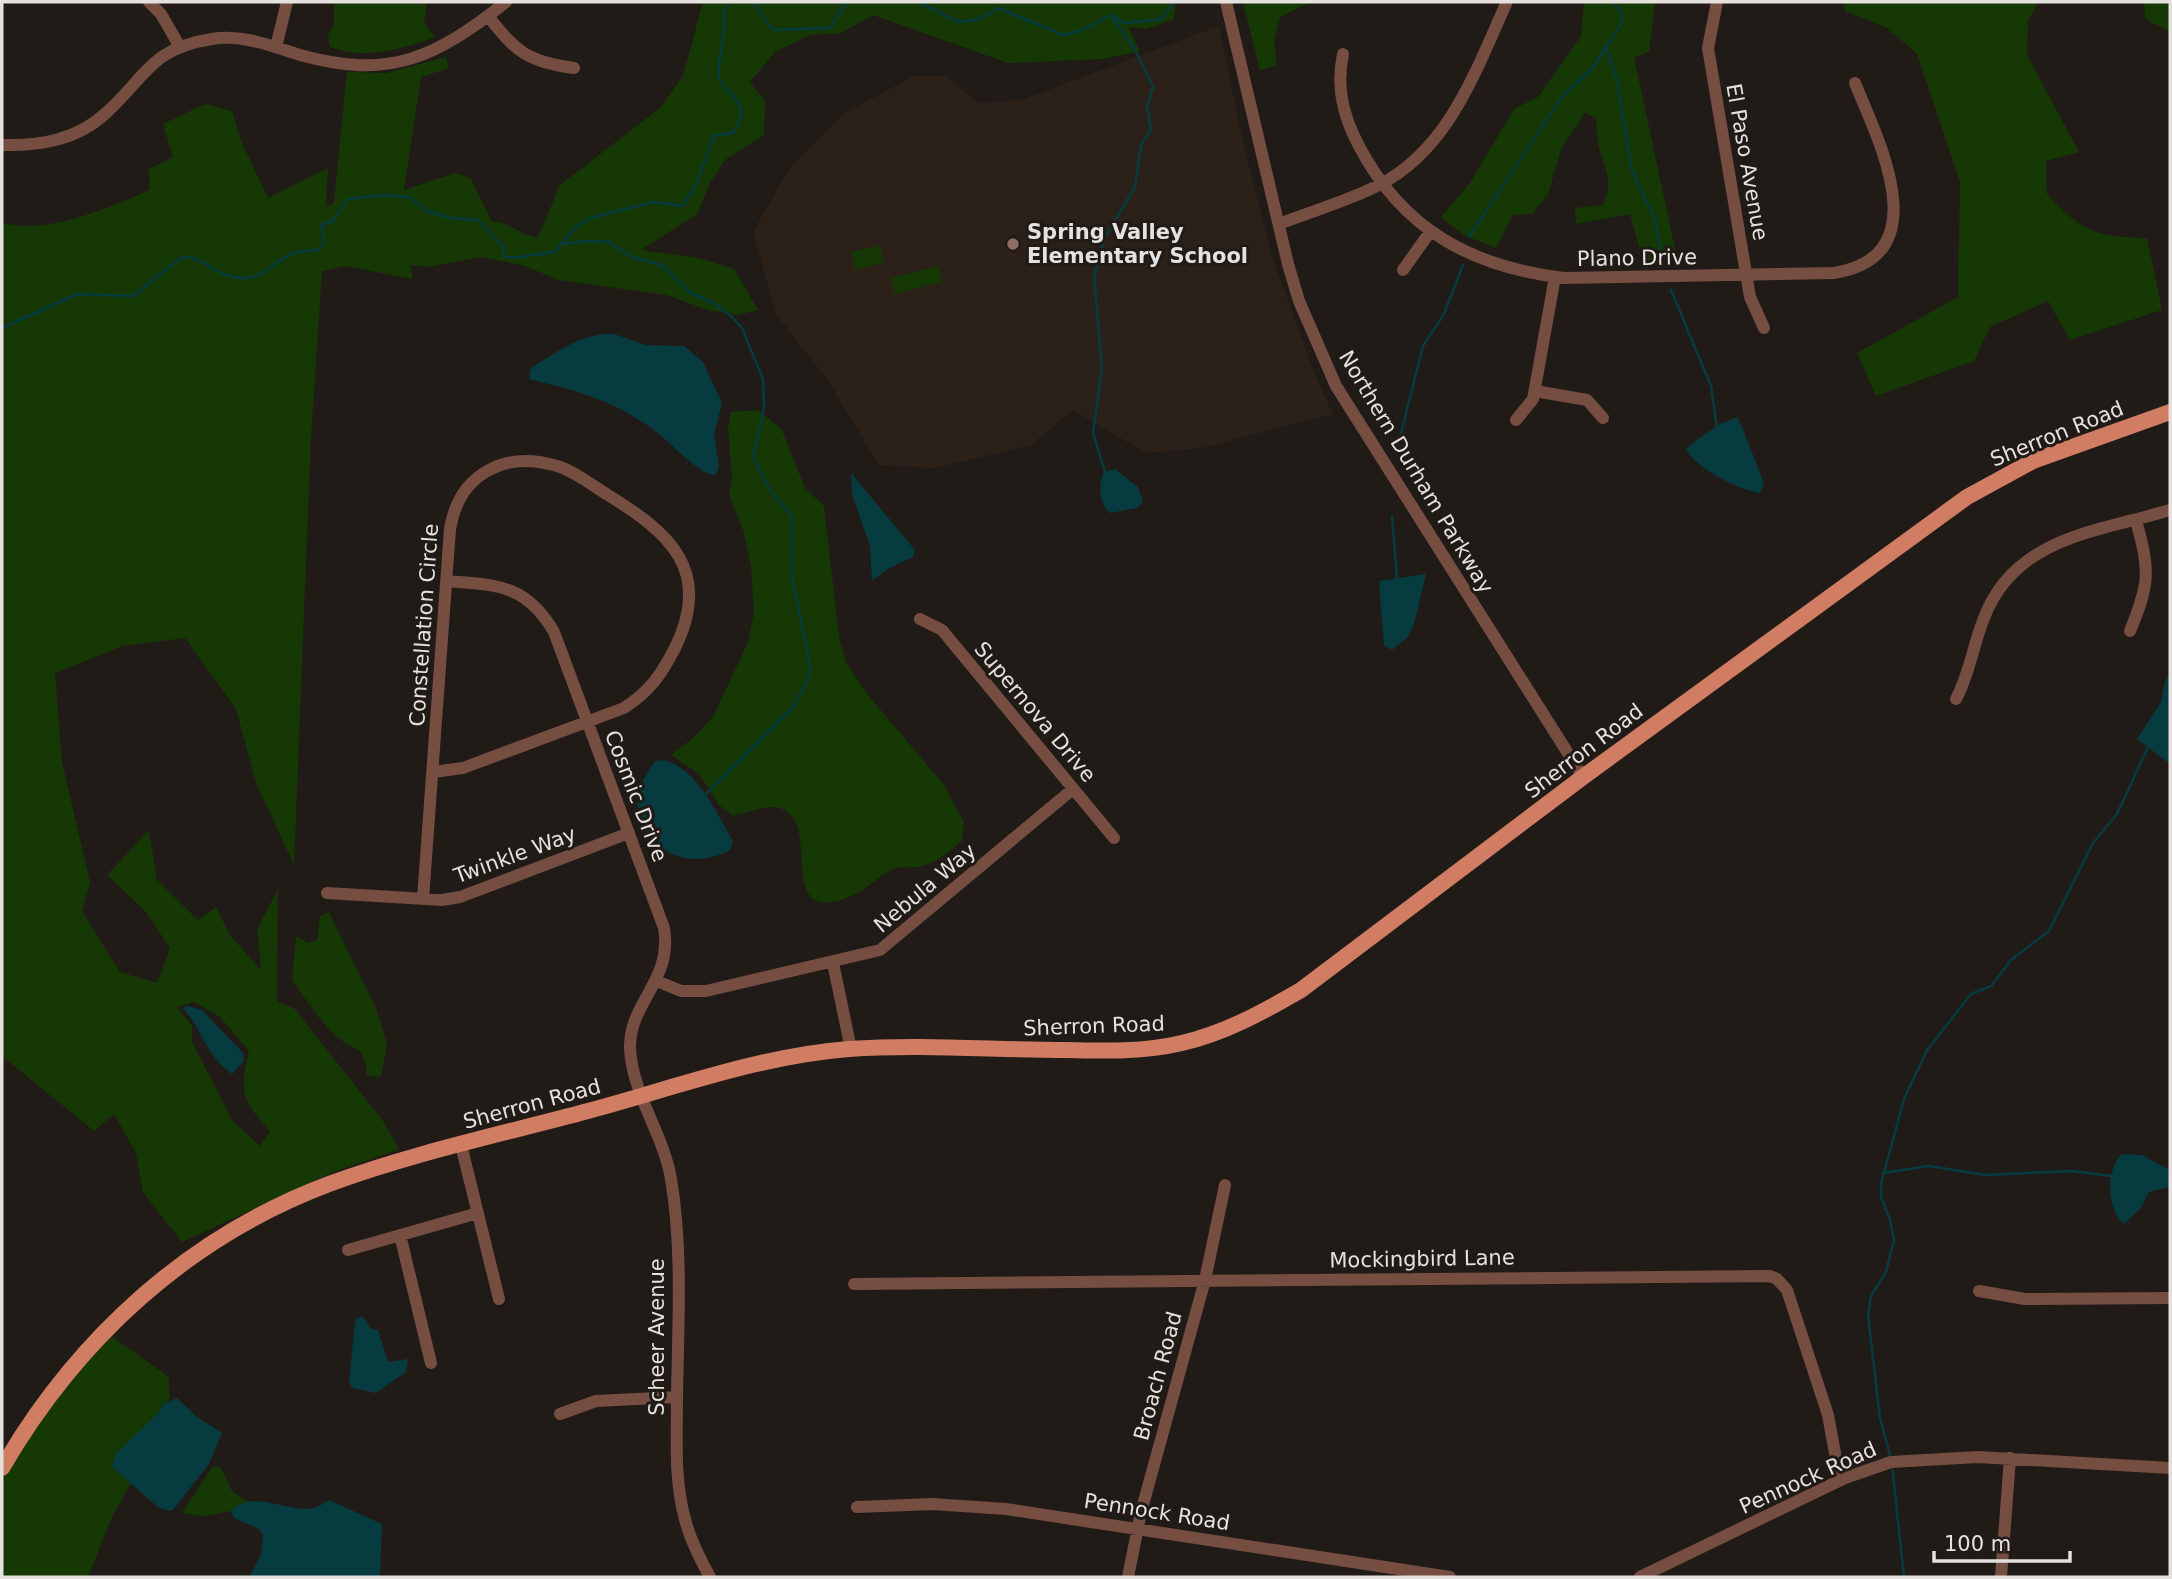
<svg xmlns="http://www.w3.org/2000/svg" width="2172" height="1579" viewBox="0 0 2172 1579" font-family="'DejaVu Sans',sans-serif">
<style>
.built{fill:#2c2119}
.green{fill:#153805;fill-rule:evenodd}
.water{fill:#063c40}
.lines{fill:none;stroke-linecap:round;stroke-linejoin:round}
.stream{stroke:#063c40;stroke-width:2.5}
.minor{stroke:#764e41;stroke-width:12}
.major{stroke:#d07d63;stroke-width:16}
.education-dot{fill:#8d6e63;stroke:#211b17;stroke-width:2.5}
.labels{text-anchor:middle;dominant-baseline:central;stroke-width:6;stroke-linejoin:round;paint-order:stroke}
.street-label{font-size:21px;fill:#e5e1de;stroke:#211b17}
.poi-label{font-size:21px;font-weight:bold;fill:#e5e1de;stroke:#211b17;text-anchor:start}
</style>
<rect width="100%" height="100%" fill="#211b17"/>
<path class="built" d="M1219,26L1243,142L1272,256L1315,375L1333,414L1201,448L1146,453L1073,410L1031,445L935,468L879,465L827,379L776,314L753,232L790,167L844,113L914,76H945L979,103L1022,100Z"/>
<path class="green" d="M334,2H427L424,22L435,37C401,50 365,60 330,47L328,34L334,26Z
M703,2H1176L1174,19L1147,29L1128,27L1140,51L1102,59L1008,63L873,15L841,33L810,35L775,52L750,82L765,101L764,135L726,159L711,181L697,214L641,250L699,258L734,269L758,310L737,315L708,310L666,295L559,280L525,266L482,257L427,267L411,265L412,279L345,266L322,271L311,437L294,865L256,783L236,709L185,638L123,646L55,673L62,762L90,882L82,911L120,972L157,983L170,948L146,912L107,875L149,830L157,880L198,920L216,907L230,935L261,970L257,929L278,889L277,1002L294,1008L383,1121L399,1149L331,1173L182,1242L143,1192L136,1153L114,1114L94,1131L2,1056V223C47,235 108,208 150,190L149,169L173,157L163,124L205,104L232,111L242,143L268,198L328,168L326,207L334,203L347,72L387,73L446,57L449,68L421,77L404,190L455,173L470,178L492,222C512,221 516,235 538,237L560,185L660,108L683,76ZM194,1002L220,1017L249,1051C239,1093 241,1099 270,1131L260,1146L232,1120L192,1042V1026L177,1007Z
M1243,2H1311L1280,17L1274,40L1277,65L1260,70Z
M1584,2H1655L1649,52L1634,57L1677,258L1643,261L1630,214L1576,224L1575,208L1603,205C1613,183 1607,173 1600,152C1597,141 1597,129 1596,118L1585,113L1561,149L1548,195L1532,214L1513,215L1496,248L1464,235L1441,217L1470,183L1514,109L1538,97L1581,36Z
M1844,2H2039L2028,20L2027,55L2079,152L2046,161L2047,194C2082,232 2096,237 2147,238L2162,310L2070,340L2048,301L1990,327L1974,361L1876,396L1857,353L1958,297L1960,182L1917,54L1887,28L1845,11Z
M2144,2H2170V32L2145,19Z
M880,246L884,263L855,270L851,252Z
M938,266L942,282L895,294L891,278Z
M757,410L781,428L805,488L824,506L839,637L846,663L868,695L944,785L964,822L962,841C951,850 936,864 921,866C910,869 901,864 890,871C876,878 865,891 849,897C778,925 817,837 789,813C771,799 751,814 732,815L719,805L699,774L671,755L693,738L713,717L748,642L754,613L751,566L743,529L729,495L732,478L728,428L731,412Z
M329,912L376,1008L387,1044L381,1077L367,1076L366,1063L359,1050C330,1040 310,1004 292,980L296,936L308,943L317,940L320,916Z
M110,1335L169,1377V1401L163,1404L159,1412L113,1460L114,1469L132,1481L112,1517L88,1577H2V1481L32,1424Z
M212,1467H221L232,1491L248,1502L231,1511L204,1516L182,1513Z"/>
<path class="water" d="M614,334L646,345L684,346L703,362L722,403L714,434L719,467L715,475C698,474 669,441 654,430C613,400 578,391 529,379L531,368C556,353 583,332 614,334Z
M1738,417L1764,483L1760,493C1741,491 1695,468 1687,450V447L1720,424Z
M1115,469L1138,487L1143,502L1137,508L1110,513C1099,504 1098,484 1104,472Z
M851,473L915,550L913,557L888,569L872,581L870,546L852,494Z
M1426,574L1414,624L1407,638L1392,650L1384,645L1379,581Z
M2170,673V762L2169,763L2137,739L2161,702L2165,682Z
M664,760C697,768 717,814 733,841L730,850C687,873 641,850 637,801L642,782L655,761Z
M188,1006L202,1010L244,1054V1061L232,1074C207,1057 202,1029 183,1008Z
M2122,1154L2142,1155L2170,1170V1187L2149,1192L2140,1209L2124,1224C2107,1211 2105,1169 2122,1154Z
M363,1316L371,1329L378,1330L388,1362L408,1359L406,1372L376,1393L352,1388L349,1380L355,1324L356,1319Z
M177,1398L196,1416L222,1433L209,1464L172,1511L159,1508L112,1467L116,1454L159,1412L163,1404Z
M329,1500L382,1524L380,1577H249L261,1555L263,1535L259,1529L234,1518L231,1511C250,1490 284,1510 308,1509C315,1509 323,1504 329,1500Z"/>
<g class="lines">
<path class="stream" d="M754,2L769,26L775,30L830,28L847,2
M919,2L958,22L980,19L998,8L1063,35L1080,31L1111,15L1125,23L1161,19L1174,2
M1605,46L1616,76L1632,171L1655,219L1662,260
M1469,237L1563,95L1592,69L1621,24L1622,13L1612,2
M564,244L586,241L609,242L632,257L662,265L689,292L713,303L731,316L742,328L763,379L764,409L753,457L770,490L792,517V576L810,666L807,682L792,708L703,797
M1671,290L1711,386L1717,429
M2,328L77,294L133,296L182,257C201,254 216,278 242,278C263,279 274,262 291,254C299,250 310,251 319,250L324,243L321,225L333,221L348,199L384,195L409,197L427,211L450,218L478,220L503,246V256L512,258L554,252L577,226L590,218L653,202L682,206L696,185L714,136L734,132L742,114C739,94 723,92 719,77C716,67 727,31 724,10L729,2
M1397,449L1423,346L1444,314L1463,265
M1106,475L1093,433L1102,368L1094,276L1105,237L1135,187L1141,145L1151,130L1147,106L1153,87L1134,48L1111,15
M1392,516L1397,579
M1883,1173L1929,1166L1986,1175L2072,1171L2112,1176
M1891,1459L1880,1418L1868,1316L1871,1296L1886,1272L1894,1240L1890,1220L1881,1197V1184L1904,1099L1927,1050L1971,994L1991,986L2011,960L2049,931L2093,843L2117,814L2148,747
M1892,1466L1904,1577"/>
<path class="minor" d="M149,2L161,14L180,47
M1226,2L1288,264L1299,301L1336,386L1583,777
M1717,2L1708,48L1750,297L1764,328
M488,16C517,53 527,61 574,68
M276,47L287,2
M1343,54C1336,87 1343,116 1359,146C1403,230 1472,267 1564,278L1834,273C1939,256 1878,140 1855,83
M2,145C40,146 77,140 106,113C146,77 151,48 212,39C243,34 271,46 300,55C390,80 435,58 506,2
M1279,224C1312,211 1348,201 1379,185C1449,149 1475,72 1506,4
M1403,270L1430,232
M1535,391L1587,400L1603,418
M1516,420L1533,399L1555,277
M446,581C497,585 526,584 554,632L664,928C673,981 629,1002 630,1048C632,1094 664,1135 671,1179C683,1251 678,1325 677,1397C677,1437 674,1480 685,1519C690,1540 700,1559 710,1577
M920,619L942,630L1114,838
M2130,631C2150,583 2150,570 2136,521
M1956,699C1970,673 1973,645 1984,618C2015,537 2097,532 2170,510
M327,893L442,900L460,897L629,833
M423,899L450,529C459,474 505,450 557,466C574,471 592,485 608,495C670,533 713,571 675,648C661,675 650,691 624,708L463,768L433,772
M833,963L851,1049
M657,981L681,991H706L880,950L1073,789
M461,1145L499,1299
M400,1235L431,1363
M348,1250L478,1213
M854,1284L1770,1276L1777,1279L1787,1290L1828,1415L1837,1464L1845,1478
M1979,1291L2025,1299L2170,1298
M560,1414L596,1401L677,1397
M857,1507L932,1504L1006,1509L1450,1577
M1128,1577L1141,1512L1205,1280L1225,1185
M1640,1577L1845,1478L1891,1462L1978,1457L2170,1468
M2001,1577L2010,1458"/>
<path class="major" d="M2,1468C77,1339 188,1237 329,1184C413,1153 502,1134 588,1111C674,1088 759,1056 849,1049C921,1044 994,1050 1066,1050C1105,1051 1144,1052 1182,1043C1225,1033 1263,1012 1301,990L1583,777L1967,497L2033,461L2170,412"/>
</g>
<circle class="education-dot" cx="1013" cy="244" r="7"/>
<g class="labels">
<g class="street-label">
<text transform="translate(1747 162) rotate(80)">El Paso Avenue</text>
<text transform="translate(1637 258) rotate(-1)">Plano Drive</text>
<text transform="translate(2057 434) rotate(-22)">Sherron Road</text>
<text transform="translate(1416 472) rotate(59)">Northern Durham Parkway</text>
<text transform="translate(424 625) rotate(-86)">Constellation Circle</text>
<text transform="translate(1035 712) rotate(50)">Supernova Drive</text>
<text transform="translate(1584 751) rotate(-37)">Sherron Road</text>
<text transform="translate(636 796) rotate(69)">Cosmic Drive</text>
<text transform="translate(515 855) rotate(-20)">Twinkle Way</text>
<text transform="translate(925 888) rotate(-40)">Nebula Way</text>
<text transform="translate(1094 1026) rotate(-2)">Sherron Road</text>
<text transform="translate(532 1104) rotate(-15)">Sherron Road</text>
<text transform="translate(1422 1259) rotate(-1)">Mockingbird Lane</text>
<text transform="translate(657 1337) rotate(-90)">Scheer Avenue</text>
<text transform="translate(1158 1376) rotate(-75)">Broach Road</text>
<text transform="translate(1808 1478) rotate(-24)">Pennock Road</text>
<text transform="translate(1157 1512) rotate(9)">Pennock Road</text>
</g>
<g class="poi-label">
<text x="1027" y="232">Spring Valley<tspan x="1027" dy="24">Elementary School</tspan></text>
</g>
</g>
<rect width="2172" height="1579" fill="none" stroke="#e5e1de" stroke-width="7"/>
<path d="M1934 1551v10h136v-10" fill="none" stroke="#e5e1de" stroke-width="3.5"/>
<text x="1944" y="1551" font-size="21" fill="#e5e1de" stroke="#211b17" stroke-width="5" paint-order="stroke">100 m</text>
</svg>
